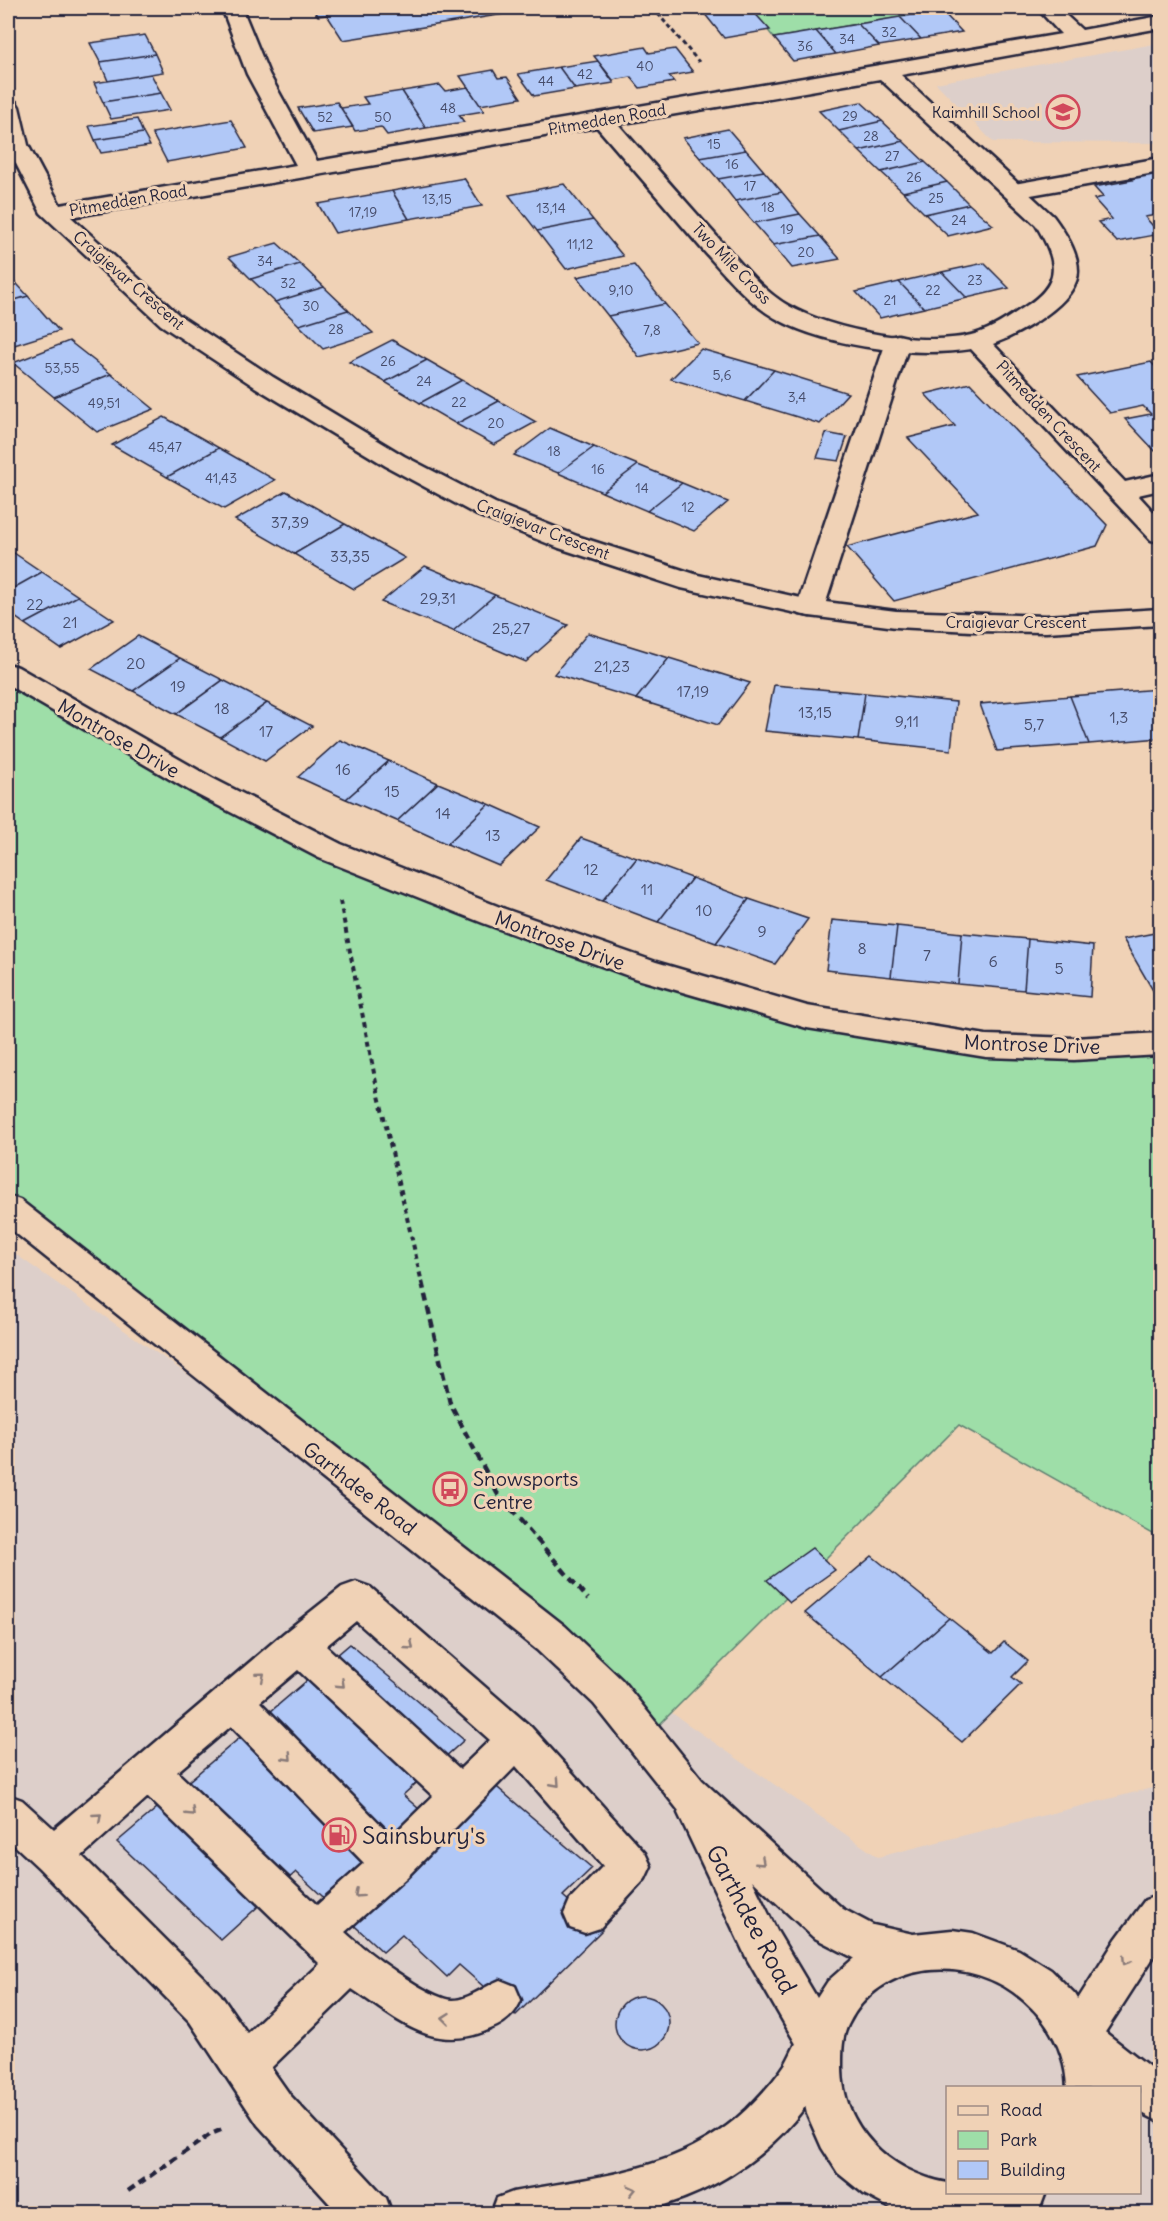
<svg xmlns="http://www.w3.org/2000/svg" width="1168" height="2221" viewBox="0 0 1168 2221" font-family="Delius,sans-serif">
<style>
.built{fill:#ddcfca;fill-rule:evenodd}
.green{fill:#9edea8;stroke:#608072;stroke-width:1.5}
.building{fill:#b1c8f7;stroke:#22223b;stroke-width:1.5}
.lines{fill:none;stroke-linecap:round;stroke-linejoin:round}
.lane-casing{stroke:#22223b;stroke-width:5}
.street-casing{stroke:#22223b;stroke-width:5}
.secondary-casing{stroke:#22223b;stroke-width:5}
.path-far2{stroke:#22223b;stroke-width:3;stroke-dasharray:4.5 3;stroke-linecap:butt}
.path-far1{stroke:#22223b;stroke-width:4;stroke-dasharray:5 4.5;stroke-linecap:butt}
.path{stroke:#22223b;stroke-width:4.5;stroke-dasharray:8 5;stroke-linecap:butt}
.lane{fill:#f0d2b6;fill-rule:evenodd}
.street{fill:#f0d2b6;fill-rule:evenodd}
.secondary{fill:#f0d2b6;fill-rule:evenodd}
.oneway{stroke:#897a78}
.labels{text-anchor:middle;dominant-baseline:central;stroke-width:6;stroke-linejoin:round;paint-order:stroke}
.far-number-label{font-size:14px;fill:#464c6a}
.far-poi-label{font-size:16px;fill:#22223b;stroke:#f0d2b6;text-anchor:end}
.far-street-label{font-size:16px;fill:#22223b;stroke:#f0d2b6}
.number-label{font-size:16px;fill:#464c6a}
.street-label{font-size:20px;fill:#22223b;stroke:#f0d2b6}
.poi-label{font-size:20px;fill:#22223b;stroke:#f0d2b6;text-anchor:start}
.near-poi-label{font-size:24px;fill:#22223b;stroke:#f0d2b6;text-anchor:start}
.near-street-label{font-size:24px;fill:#22223b;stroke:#f0d2b6}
</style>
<rect width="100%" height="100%" fill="#f0d2b6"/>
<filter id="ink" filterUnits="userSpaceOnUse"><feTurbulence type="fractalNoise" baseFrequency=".0167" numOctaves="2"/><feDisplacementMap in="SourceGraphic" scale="12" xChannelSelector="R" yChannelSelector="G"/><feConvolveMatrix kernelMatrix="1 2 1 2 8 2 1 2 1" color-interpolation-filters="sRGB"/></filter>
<g filter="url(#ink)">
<path class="built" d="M1160,43V143L993,142L936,83Z
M8,1249L878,1857L1160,1786V2213H8ZM948,2088H1140V2192H948Z"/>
<path class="green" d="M750,8H946L950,11L941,10L774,38Z
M8,673L330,851L807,1017L1074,1049L1160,1044V1538L959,1425L646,1738L8,1209Z"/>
<path class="building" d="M313,8H541L343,40L327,15L318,16Z
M689,8H739L695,14Z
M739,8H750L770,30L724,38L704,13Z
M941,10L962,32L921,39L900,17Z
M900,17L921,39L879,46L858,24Z
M858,24L879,46L836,54L816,31Z
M816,31L836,54L793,61L774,38Z
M145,35L155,54L100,62L90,43Z
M645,47L649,53L675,49L693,72L669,76L674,82L640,88L631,77L613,80L594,56Z
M155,54L163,72L108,81L100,62Z
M598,61L614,83L575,89L559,67Z
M559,67L575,89L534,96L518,74Z
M493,70L498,78L507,77L521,98L480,105L460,76Z
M151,74L161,93L103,102L94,83Z
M440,85L445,91L468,87L484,111L459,115L464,122L426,128L402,91Z
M402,91L426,128L387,135L381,127L355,131L341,108L368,104L363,97Z
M161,93L170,110L111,119L103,102Z
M337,102L353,127L313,133L298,108Z
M861,102L882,121L839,131L819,111Z
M137,119L143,133L95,140L89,126Z
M231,120L247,148L167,162L152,133Z
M882,121L903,141L859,151L839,131Z
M728,129L746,150L700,158L683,138Z
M143,133L150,146L101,153L95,140Z
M903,141L925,162L881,172L859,151Z
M746,150L764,171L718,179L700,158Z
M925,162L947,182L903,192L881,172Z
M764,171L782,192L735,201L718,179Z
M1153,174L1156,176H1160V218L1156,215L1145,217L1160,234L1117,242L1098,222L1112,219L1094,199L1103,197L1094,187L1132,180L1130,178Z
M464,178L482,206L409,219L392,191Z
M947,182L969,204L925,214L903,192Z
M564,184L593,220L537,231L509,195Z
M392,191L409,219L335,233L318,204Z
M782,192L800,214L754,223L735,201Z
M969,204L993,225L948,236L925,214Z
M800,214L820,236L773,245L754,223Z
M593,220L623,256L566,269L537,231Z
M820,236L840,259L792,268L773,245Z
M277,243L300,264L251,279L229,257Z
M984,263L1009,288L967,298L942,272Z
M300,264L324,287L275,302L251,279Z
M634,265L665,304L608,316L577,277Z
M942,272L967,298L924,308L899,282Z
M8,274L28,296L8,302Z
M899,282L924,308L880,318L856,292Z
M324,287L348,310L299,325L275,302Z
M28,296L59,331L8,347V302Z
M665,304L698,343L639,357L608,316Z
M348,310L373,333L323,349L299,325Z
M392,340L427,360L385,382L349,362Z
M69,341L111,374L54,397L13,363Z
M701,349L774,370L745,401L671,379Z
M427,360L462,380L420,403L385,382Z
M1151,362L1160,372V450L1155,451L1125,419L1151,414L1143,406L1110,413L1077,377Z
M774,370L848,393L820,424L745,401Z
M111,374L154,409L97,432L54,397Z
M462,380L499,401L456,424L420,403Z
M970,383L1107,525L1097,546L894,601L847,547L978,512L908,438L955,426L925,394Z
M499,401L536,422L494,445L456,424Z
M164,417L219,448L167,477L112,445Z
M550,428L594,447L558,473L514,455Z
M826,433L847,437L839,461L817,458Z
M594,447L638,465L602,492L558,473Z
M219,448L275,480L224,509L167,477Z
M638,465L682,483L647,511L602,492Z
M682,483L728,502L694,531L647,511Z
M286,491L345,524L294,554L235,520Z
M345,524L405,558L354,589L294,554Z
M8,549L42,572L8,591Z
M425,566L495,595L453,631L381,602Z
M42,572L78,596L25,624L8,612V591Z
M495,595L568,625L526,662L453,631Z
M78,596L114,620L61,649L25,624Z
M588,633L669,658L636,699L554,674Z
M138,636L180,658L133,691L91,669Z
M180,658L223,680L176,714L133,691Z
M669,658L750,683L718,725L636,699Z
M223,680L267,703L220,737L176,714Z
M774,685L865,693L858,740L765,731Z
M1159,689L1160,738L1089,744L1070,696Z
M865,693L956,702L951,750L858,740Z
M1070,696L1089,744L997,751L980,704Z
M267,703L312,726L265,761L220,737Z
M340,740L389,761L346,799L298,777Z
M389,761L438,783L397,821L346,799Z
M438,783L489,804L447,844L397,821Z
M489,804L540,827L499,866L447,844Z
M581,838L637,858L602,901L546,880Z
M637,858L692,878L658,922L602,901Z
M692,878L749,899L716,943L658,922Z
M749,899L808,919L775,964L716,943Z
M832,920L897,926L891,977L826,970Z
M897,926L962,933L958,984L891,977Z
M1160,932V993L1155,994L1123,939Z
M962,933L1028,939L1024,990L958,984Z
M1028,939L1093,946L1090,997L1024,990Z
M812,1548L835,1570L790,1602L767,1580Z
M872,1556L949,1618L882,1677L805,1613Z
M949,1618L993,1653L1004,1642L1028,1661L1012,1677L1021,1684L962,1742L882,1677Z
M350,1644L464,1740L403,1795L442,1829L492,1783L592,1868L563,1896L602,1930L516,2015L459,1965L447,1977L402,1935L383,1952L296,1872L221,1940L117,1842Z
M615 2023a27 27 0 1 1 54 0a27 27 0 1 1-54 0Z"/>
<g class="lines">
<defs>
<path id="lane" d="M1160,158V172L1014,198L1006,196L1003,191L1006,186L1014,184Z
M898,335L907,337L910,342L824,608L820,614L810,616L800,614L796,608L886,342L889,337Z
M356,1582L370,1587L531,1727L645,1853L651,1866L645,1879L600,1928L585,1933L570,1928L564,1914L570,1900L603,1866L516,1766L407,1877L345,1932C364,1950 429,1999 452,2000C469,2000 485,1986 500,1980L515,1986L521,2000C515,2015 504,2024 488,2030C432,2054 397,2019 352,1989L271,2068L290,2095L386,2198L392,2214H339L258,2125L190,2022L39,1868L8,1839V1795L22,1800L54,1829L284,1633L342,1587ZM356,1621L490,1740L460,1769L326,1646ZM298,1670L433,1796L392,1836L260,1702ZM231,1726L364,1863L317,1905L177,1772ZM148,1797L320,1964L247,2033L220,1994L82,1856Z
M1160,1895V1947L1093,2051L1078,2057L1063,2051L1056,2037L1063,2023L1116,1939L1145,1900Z
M820,2024L835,2030L842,2044C802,2134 730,2193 633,2213C619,2216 602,2214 587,2214C555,2214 523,2214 491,2214L497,2198L513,2192C599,2176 680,2172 747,2109C761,2095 775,2080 786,2063C792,2053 796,2040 804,2031C807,2027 815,2026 820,2024Z"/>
<path id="street" d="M222,8H242L269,74L317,161L1061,34L1037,8H1058L1082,30L1160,16V28L901,75L1053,216C1064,231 1078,251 1078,271C1078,303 1019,334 993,344L1125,482L1160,474V490L1138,495L1160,519V542L1151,540L971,349C914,358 816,346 767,313C742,296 722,271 702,249C667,208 632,168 597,127L71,217L179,315L273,377L404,456L495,503L577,536L698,575L810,600L896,611L1046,616L1160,609V625L1046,632L971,631L896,627L810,616L681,588L559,548L477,515L386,466L255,387L161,325L41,213L8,148V100L16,102L19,107L28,145L60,205L296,165L247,74ZM880,79L1036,225C1058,262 1063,283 1023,308C1008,318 992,329 975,334C925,348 834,331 789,306C762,291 741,263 720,240C686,202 652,163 618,124Z
M8,664L18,667L212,778L341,844L505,909L656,962L807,1006L986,1035L1074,1038L1160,1033V1055L1074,1060L986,1057L807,1028L634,978L483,923L319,858L192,792L8,685Z"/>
<path id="secondary" d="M8,1196L20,1200L565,1626L622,1680L702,1780L843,1909L873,1925L913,1934L952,1930L973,1933L1019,1950L1051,1970L1075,1994L1092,2022L1160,2075V2122L1140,2112V2088H1067C1066,2048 1045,2015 1013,1992C961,1955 878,1962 848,2025C842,2037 842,2052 842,2065C841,2127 889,2172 948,2183V2192H1046L1040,2208L1025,2214H902L864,2194L838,2173L822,2148L807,2114L798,2073L799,2049L747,1959L678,1813L679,1811L594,1704L537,1650L8,1227ZM752,1880L813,1937L854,1958L828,1981L817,1998L777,1931Z"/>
</defs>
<use href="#lane" class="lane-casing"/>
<use href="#street" class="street-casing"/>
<use href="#secondary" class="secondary-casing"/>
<path class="path-far2" d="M653,8L699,62"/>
<path class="path-far1" d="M340,901L375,1078L422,1283"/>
<path class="path" d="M422,1282L450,1403L497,1493L588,1599
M128,2191L211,2134L223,2129"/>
<use href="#lane" class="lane"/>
<use href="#street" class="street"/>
<use href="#secondary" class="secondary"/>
</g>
<defs><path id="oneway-chevron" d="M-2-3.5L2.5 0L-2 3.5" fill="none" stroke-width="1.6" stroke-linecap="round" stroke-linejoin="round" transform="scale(1.5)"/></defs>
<g class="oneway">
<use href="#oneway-chevron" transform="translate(410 1646) rotate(41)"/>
<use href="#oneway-chevron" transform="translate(261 1676) rotate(-40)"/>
<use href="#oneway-chevron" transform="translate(341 1684) rotate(43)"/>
<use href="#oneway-chevron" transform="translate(288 1757) rotate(46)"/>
<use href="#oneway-chevron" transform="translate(556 1783) rotate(48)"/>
<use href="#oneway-chevron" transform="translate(191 1812) rotate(44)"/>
<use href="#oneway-chevron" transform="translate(98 1817) rotate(-41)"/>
<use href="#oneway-chevron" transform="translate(761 1862) rotate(43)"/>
<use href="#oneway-chevron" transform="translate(358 1894) rotate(138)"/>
<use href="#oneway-chevron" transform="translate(1126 1961) rotate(122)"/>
<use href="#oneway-chevron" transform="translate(446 2018) rotate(-174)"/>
<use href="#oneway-chevron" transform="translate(632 2190) rotate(-13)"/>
</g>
</g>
<defs>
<symbol id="school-ring" viewBox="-11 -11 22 22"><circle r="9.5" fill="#f0d2b6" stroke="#d1495b" stroke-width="1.5"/><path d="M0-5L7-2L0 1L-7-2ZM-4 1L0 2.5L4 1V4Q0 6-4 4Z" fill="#d1495b"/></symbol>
<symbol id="bus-ring" viewBox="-11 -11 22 22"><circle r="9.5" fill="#f0d2b6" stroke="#d1495b" stroke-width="1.5"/><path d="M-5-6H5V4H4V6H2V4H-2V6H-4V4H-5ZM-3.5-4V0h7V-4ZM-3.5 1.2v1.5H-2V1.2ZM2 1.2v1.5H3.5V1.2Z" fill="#d1495b"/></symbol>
<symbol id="fuel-ring" viewBox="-11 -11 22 22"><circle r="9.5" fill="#f0d2b6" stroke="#d1495b" stroke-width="1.5"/><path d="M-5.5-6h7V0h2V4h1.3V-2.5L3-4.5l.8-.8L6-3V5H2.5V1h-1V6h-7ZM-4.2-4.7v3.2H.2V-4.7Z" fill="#d1495b"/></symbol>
</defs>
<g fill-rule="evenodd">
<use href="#school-ring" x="1044" y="93" width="38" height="38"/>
<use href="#bus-ring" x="431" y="1470" width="38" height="38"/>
<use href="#fuel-ring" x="320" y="1816" width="38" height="38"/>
</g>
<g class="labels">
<g class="far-number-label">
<text x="889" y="32">32</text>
<text x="847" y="39">34</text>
<text x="805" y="46">36</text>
<text x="645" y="66">40</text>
<text x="585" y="74">42</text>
<text x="546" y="81">44</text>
<text x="448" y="108">48</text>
<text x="850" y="116">29</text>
<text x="325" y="117">52</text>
<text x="383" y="117">50</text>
<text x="871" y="136">28</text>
<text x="714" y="144">15</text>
<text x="892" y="156">27</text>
<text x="732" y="164">16</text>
<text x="914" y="177">26</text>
<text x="750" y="186">17</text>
<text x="936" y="198">25</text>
<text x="437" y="199">13,15</text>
<text x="768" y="207">18</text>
<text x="551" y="208">13,14</text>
<text x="363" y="212">17,19</text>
<text x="959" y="220">24</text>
<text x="787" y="229">19</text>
<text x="580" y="244">11,12</text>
<text x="806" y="252">20</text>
<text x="265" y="261">34</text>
<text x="975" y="280">23</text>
<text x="288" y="283">32</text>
<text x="621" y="290">9,10</text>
<text x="933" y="290">22</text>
<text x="890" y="300">21</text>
<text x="311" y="306">30</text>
<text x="336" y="329">28</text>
<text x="652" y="330">7,8</text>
<text x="388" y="361">26</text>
<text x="62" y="368">53,55</text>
<text x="722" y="375">5,6</text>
<text x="424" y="381">24</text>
<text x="797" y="397">3,4</text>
<text x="459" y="402">22</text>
<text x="104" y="403">49,51</text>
<text x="496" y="423">20</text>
<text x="165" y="447">45,47</text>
<text x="554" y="451">18</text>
<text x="598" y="469">16</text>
<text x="221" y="478">41,43</text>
<text x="642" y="488">14</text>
<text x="688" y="507">12</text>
</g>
<g class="far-poi-label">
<text x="1040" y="112">Kaimhill School</text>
</g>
<g class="far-street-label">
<text transform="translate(607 119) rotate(-10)">Pitmedden Road</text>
<text transform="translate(128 200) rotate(-10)">Pitmedden Road</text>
<text transform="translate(732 263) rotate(46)">Two Mile Cross</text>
<text transform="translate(129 280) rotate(41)">Craigievar Crescent</text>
<text transform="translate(1049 416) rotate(47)">Pitmedden Crescent</text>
<text transform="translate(543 529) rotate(21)">Craigievar Crescent</text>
<text x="1016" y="622">Craigievar Crescent</text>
</g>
<g class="number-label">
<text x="290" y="522">37,39</text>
<text x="350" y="556">33,35</text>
<text x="438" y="598">29,31</text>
<text x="35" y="604">22</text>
<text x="70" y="622">21</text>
<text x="511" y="628">25,27</text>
<text x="136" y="663">20</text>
<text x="612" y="666">21,23</text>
<text x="178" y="686">19</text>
<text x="693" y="691">17,19</text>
<text x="222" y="708">18</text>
<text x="815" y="712">13,15</text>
<text x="1119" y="717">1,3</text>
<text x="907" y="721">9,11</text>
<text x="1034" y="724">5,7</text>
<text x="266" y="731">17</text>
<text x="343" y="769">16</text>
<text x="392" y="791">15</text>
<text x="443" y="813">14</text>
<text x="493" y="835">13</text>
<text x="591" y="869">12</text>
<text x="647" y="889">11</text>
<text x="704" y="910">10</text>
<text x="762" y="931">9</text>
<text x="862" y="948">8</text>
<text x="927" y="955">7</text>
<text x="993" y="961">6</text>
<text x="1059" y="968">5</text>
</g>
<g class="street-label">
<text transform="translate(119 738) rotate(30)">Montrose Drive</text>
<text transform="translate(560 940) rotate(20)">Montrose Drive</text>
<text transform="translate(1032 1044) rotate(2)">Montrose Drive</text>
<text transform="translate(360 1488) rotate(38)">Garthdee Road</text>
</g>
<g class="poi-label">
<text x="473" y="1478">Snowsports<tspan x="473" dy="23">Centre</tspan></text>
</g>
<g class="near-poi-label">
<text x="362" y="1835">Sainsbury's</text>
</g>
<g class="near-street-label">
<text transform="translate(752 1919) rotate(62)">Garthdee Road</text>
</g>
</g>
<rect width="1168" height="2221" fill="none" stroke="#f0d2b6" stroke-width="30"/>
<rect x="15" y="15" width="1138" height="2191" fill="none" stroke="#22223b" stroke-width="2" filter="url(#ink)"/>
<rect x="946" y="2086" width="195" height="108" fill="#f0d2b6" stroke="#9e8c85" stroke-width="1.5"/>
<rect x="958" y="2106" width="30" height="9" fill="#f0d2b6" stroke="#9e8c85" stroke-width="1.5"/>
<text x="1000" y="2116" font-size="18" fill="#22223b">Road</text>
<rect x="958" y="2131" width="30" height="18" fill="#9edea8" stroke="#9e8c85" stroke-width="1.5"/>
<text x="1000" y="2146" font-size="18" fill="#22223b">Park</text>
<rect x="958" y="2161" width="30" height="18" fill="#b1c8f7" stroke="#9e8c85" stroke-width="1.5"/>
<text x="1000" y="2176" font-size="18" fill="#22223b">Building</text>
</svg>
